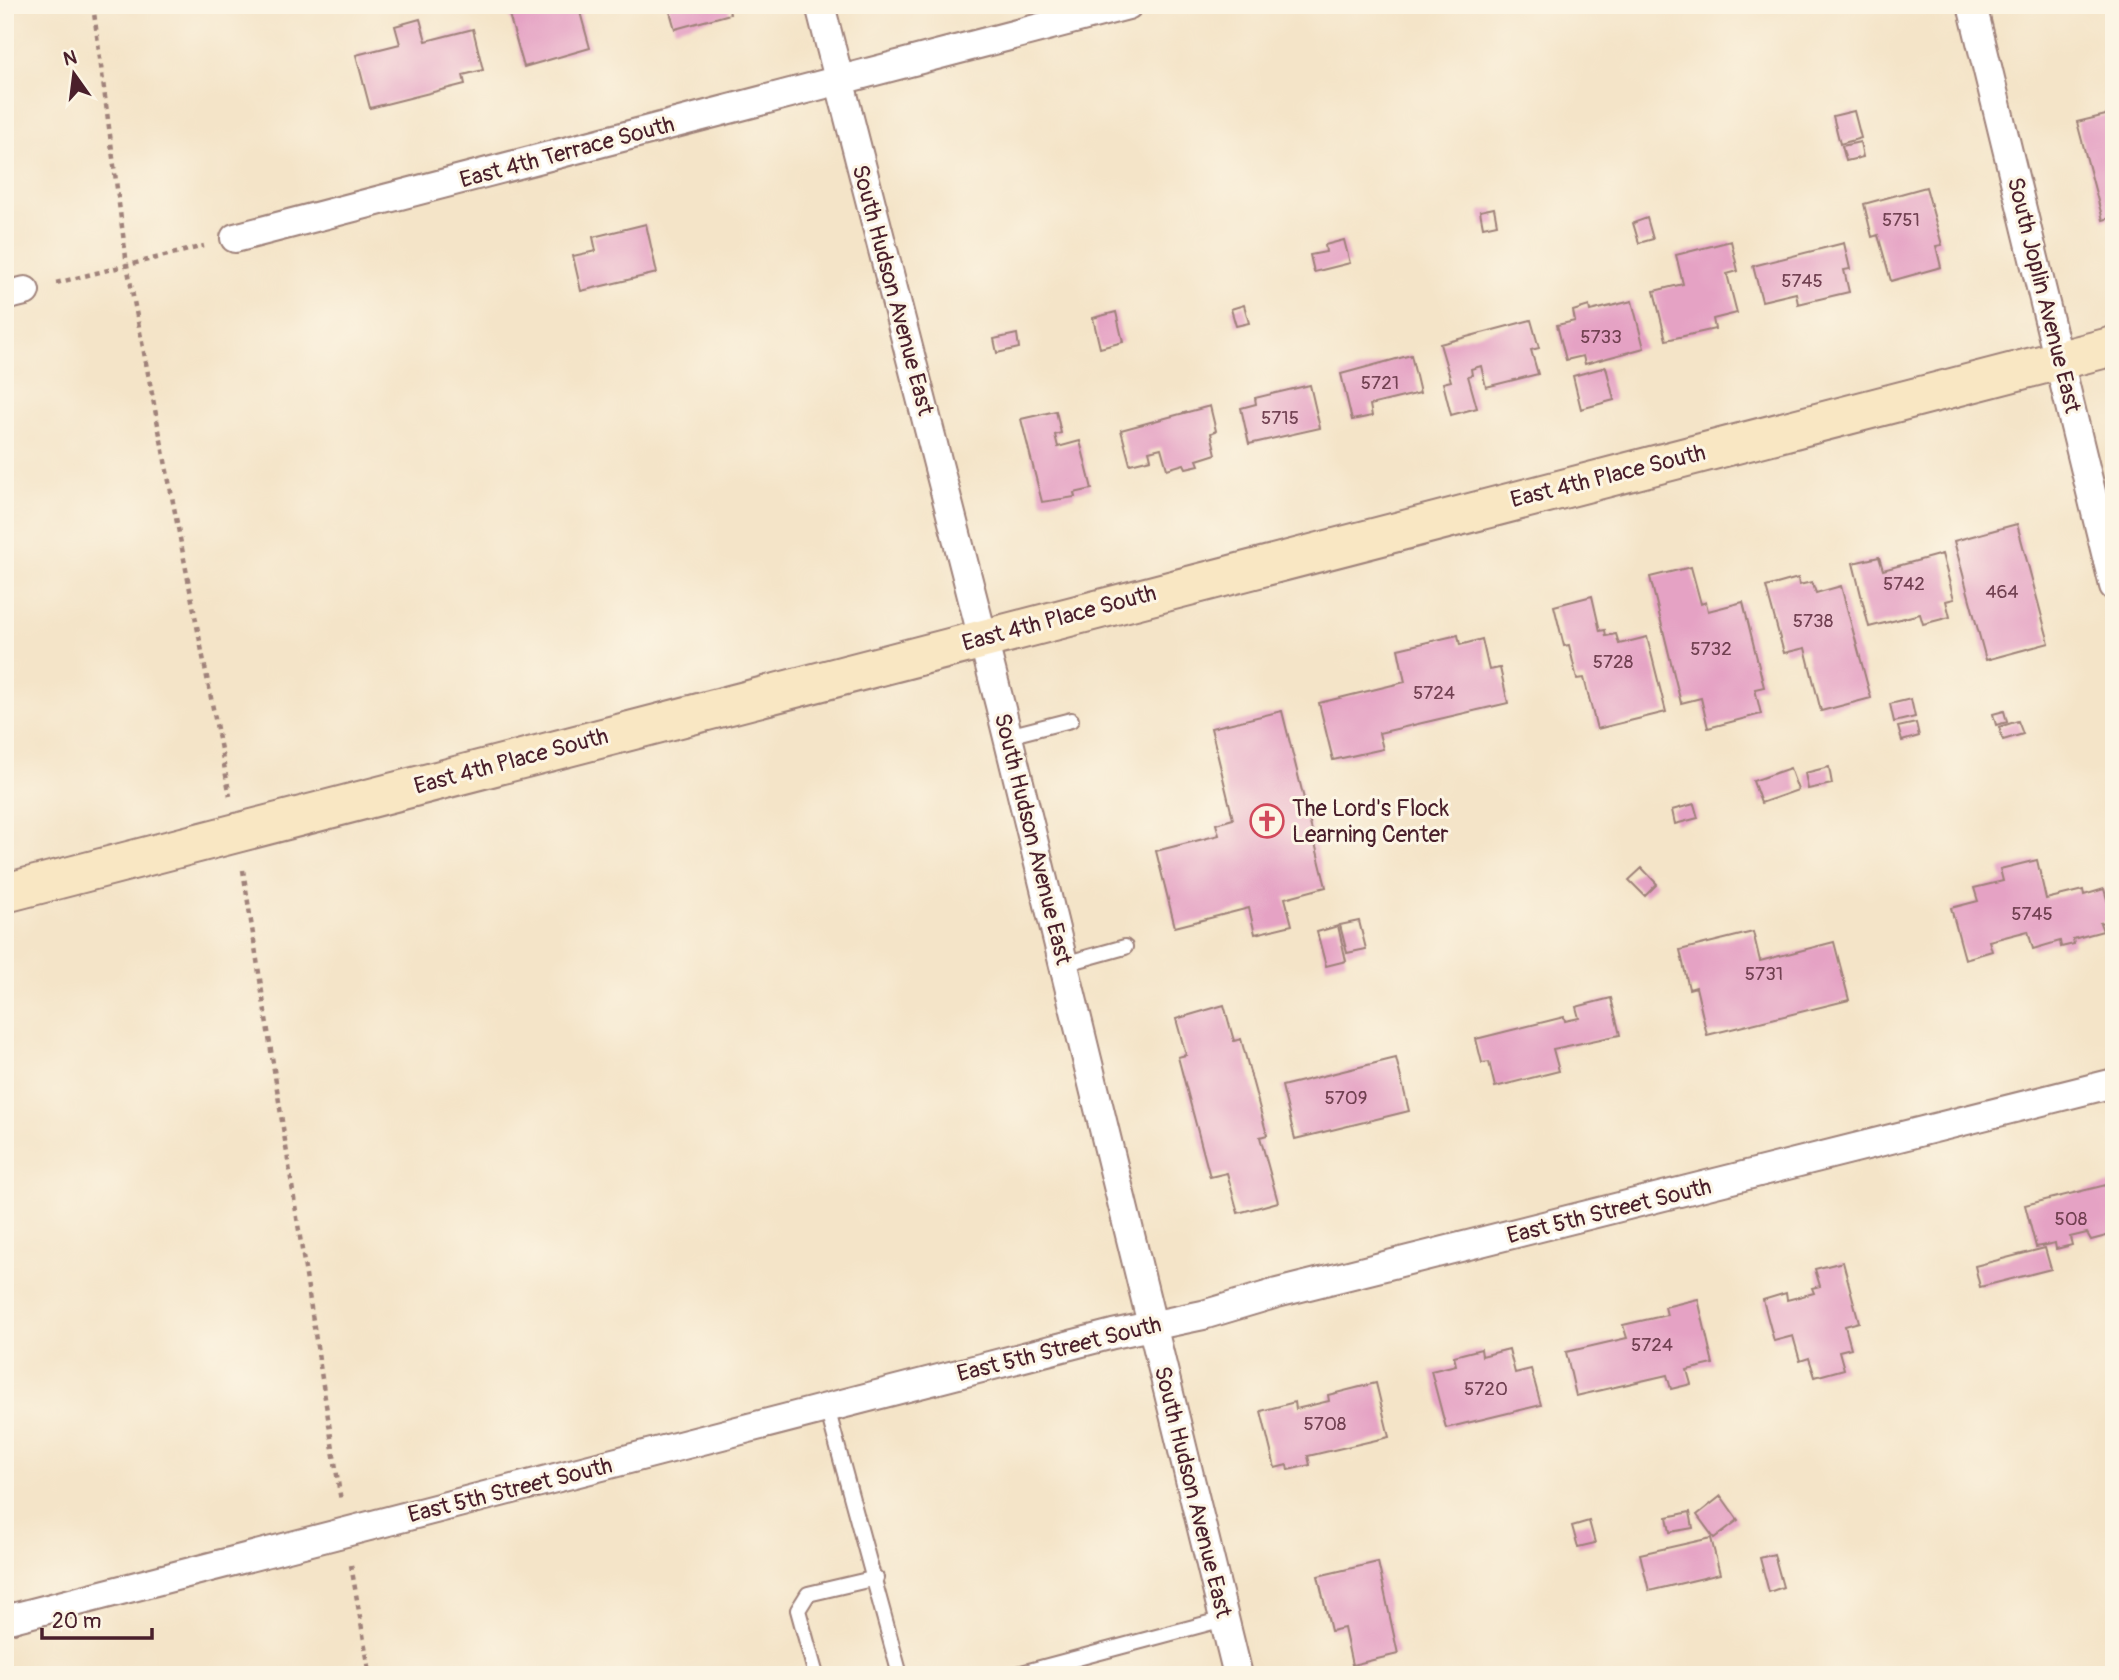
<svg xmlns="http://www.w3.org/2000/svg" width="2119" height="1680" viewBox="0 0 2119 1680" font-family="Pangolin,sans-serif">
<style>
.building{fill:#e5a2c4}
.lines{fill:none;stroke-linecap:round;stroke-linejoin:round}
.lane-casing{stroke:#9f827a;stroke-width:18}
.street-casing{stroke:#9f827a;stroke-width:32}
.secondary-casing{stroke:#9f827a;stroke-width:42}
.path{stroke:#9f827a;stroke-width:4.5;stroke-dasharray:5 5;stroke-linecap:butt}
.lane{stroke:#fff;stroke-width:14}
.street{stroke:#fff;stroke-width:28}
.secondary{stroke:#f9e7c3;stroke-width:38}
.labels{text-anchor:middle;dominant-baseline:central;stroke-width:6;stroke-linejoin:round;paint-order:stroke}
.number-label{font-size:19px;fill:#714051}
.street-label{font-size:23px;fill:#4a1f2b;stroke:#fcf5e5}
.poi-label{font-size:23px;fill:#4a1f2b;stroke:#fcf5e5;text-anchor:start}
</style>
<rect width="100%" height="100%" fill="#fcf5e5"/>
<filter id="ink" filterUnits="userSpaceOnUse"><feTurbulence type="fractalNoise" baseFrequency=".0143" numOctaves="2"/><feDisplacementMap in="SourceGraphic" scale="14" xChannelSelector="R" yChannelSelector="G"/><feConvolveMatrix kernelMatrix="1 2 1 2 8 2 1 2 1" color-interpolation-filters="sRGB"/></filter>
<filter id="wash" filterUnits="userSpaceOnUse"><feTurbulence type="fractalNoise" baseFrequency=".00686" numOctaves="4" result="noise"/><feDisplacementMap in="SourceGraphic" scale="28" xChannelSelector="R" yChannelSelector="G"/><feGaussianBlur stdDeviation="1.57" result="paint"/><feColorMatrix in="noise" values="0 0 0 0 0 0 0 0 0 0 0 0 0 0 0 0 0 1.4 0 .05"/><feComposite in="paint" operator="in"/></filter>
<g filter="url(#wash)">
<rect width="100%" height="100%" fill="#f4e4c8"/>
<g id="blocks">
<path class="building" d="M527,5H549L550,10L578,5L590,48L524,67L508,11Z
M668,5H728L730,14L675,29Z
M420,19L426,41L473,29L483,70L463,75L465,84L370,108L356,55L400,44L395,26Z
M1854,111L1861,138L1840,144L1833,116Z
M2114,113V217L2103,220L2077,122Z
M1860,142L1863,157L1846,161L1842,146Z
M1926,187L1942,245L1936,246L1941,267L1891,281L1878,235L1872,237L1864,204Z
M1494,208L1497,224L1483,227L1480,211Z
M1647,218L1653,239L1639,243L1633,223Z
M646,224L657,273L581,291L573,256L596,251L593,237Z
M1344,240L1350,263L1314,272L1310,255L1326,252L1325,245Z
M1731,241L1738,271L1727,274L1737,313L1713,319L1715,329L1666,340L1654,291L1683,284L1676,255Z
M1844,243L1850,269L1844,270L1849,292L1798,304L1796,293L1762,301L1753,266Z
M1632,301L1644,348L1585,364L1583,356L1566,360L1557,325L1575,321L1573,311L1589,306L1590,311Z
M1244,305L1249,323L1236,326L1231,309Z
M1116,312L1123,342L1100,348L1093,318Z
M1531,320L1539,348L1531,350L1538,374L1486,387L1481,366L1471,369L1472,375L1468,376L1477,408L1451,415L1443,383L1451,381L1440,344Z
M1017,334L1019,348L997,353L994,339Z
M1411,355L1420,393L1370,405L1372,416L1352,420L1341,374Z
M1606,367L1614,400L1581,409L1573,376Z
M1310,385L1320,428L1249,444L1241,408L1256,404L1255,398Z
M1210,406L1216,431L1211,433L1216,454L1197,460L1199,465L1186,468L1184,464L1167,469L1161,448L1149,451L1151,459L1130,464L1121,430Z
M1056,411L1061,433L1055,435L1058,447L1080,441L1092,489L1074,493L1075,497L1042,502L1021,419Z
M2017,524L2049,643L1986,660L1954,541Z
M1942,554L1954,599L1946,601L1950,617L1923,624L1920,614L1869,627L1853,563L1879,557L1883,570Z
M1691,567L1701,604L1706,602L1708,611L1743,602L1764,687L1755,689L1761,714L1708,728L1701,698L1681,703L1650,577Z
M1798,578L1799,585L1812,582L1816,593L1841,586L1871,698L1821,711L1805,648L1784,653L1766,587Z
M1592,596L1600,631L1605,630L1606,636L1616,634L1619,644L1647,637L1666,712L1597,729L1584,678L1577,679L1569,645L1564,646L1554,606Z
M1458,635L1460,645L1482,639L1489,670L1500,668L1508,703L1379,733L1383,749L1333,760L1319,703L1405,682L1398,649Z
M1911,699L1915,717L1894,722L1890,704Z
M1282,711L1326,887L1285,898L1292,925L1255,934L1249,908L1175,927L1156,851L1219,835L1216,824L1233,819L1211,728Z
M2004,711L2007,722L1996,725L1993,714Z
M2018,721L2023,734L2003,740L1999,727Z
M1916,723L1919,736L1902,741L1898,727Z
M1829,767L1832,784L1808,789L1805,773Z
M1790,768L1798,790L1761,803L1753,781Z
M1694,804L1698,818L1675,824L1672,810Z
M2037,860L2046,899L2083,890L2084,895L2104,889L2113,920L2100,923L2103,931L2073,939L2074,944L2061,947L2060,941L2033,949L2028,931L1989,941L1992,951L1965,959L1951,908L1978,901L1974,888L2003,881L2000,869Z
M1642,868L1657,884L1645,896L1629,880Z
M1359,921L1366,949L1347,953L1340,925Z
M1338,926L1346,961L1326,966L1317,932Z
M1753,932L1760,961L1834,942L1849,1000L1707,1035L1696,987L1689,989L1680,950Z
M1611,998L1620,1035L1553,1049L1559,1071L1495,1087L1489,1062L1482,1063L1476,1039L1564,1017L1565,1021L1579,1018L1576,1007Z
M1224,1005L1234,1041L1241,1039L1267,1135L1260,1137L1278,1202L1238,1213L1227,1173L1210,1177L1178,1057L1186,1055L1176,1019Z
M1396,1058L1409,1111L1295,1139L1282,1086Z
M2114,1183V1234L2091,1240L2087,1233L2070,1237L2072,1245L2056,1249L2055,1243L2036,1247L2025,1205Z
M2045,1248L2051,1269L1980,1287L1975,1266Z
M1843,1262L1859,1322L1845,1326L1851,1348L1839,1351L1844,1369L1815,1377L1809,1358L1800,1361L1793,1336L1774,1341L1763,1300L1786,1293L1787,1300L1814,1293L1812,1288L1820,1286L1815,1269Z
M1698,1299L1713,1364L1687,1370L1691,1384L1671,1389L1667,1375L1576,1396L1566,1352L1627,1338L1623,1325L1667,1315L1665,1307Z
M1481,1349L1482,1356L1509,1349L1515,1373L1531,1369L1541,1405L1446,1428L1431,1371L1456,1365L1454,1356Z
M1376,1383L1389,1437L1308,1456L1310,1465L1288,1470L1287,1465L1275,1468L1261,1411L1295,1402L1296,1409L1329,1401L1328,1395Z
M1721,1496L1738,1520L1714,1538L1697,1515Z
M1690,1512L1693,1528L1670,1532L1667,1517Z
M1589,1521L1595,1543L1578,1547L1572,1526Z
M1711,1538L1720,1574L1649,1591L1640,1554Z
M1774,1554L1783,1587L1769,1592L1760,1558Z
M1378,1562L1398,1654L1352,1665L1344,1628L1331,1631L1318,1576Z"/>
</g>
</g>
<g filter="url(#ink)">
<use href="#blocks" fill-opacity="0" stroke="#9f827a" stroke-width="2"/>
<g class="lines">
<defs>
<path id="lane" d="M1008,736L1071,720
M1064,964L1125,947
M827,1408L900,1675
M816,1675L798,1610L808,1594L876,1578
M1014,1675L1224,1619"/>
<path id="street" d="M820,5L1000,705L1238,1675
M1972,5L2114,586
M235,238L1128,5
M5,296L25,291
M5,1620L1113,1334L1203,1315L1277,1293L2114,1083"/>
<path id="secondary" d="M5,893L2114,346"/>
</defs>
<use href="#lane" class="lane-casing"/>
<use href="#street" class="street-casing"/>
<use href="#secondary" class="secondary-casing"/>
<path class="path" d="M93,5L127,265L230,796
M56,283L204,246
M243,870L341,1501
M351,1565L370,1675"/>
<use href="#lane" class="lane"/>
<use href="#street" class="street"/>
<use href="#secondary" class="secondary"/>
</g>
</g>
<defs>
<symbol id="church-ring" viewBox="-11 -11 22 22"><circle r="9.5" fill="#fcf5e5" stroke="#d1495b" stroke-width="1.5"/><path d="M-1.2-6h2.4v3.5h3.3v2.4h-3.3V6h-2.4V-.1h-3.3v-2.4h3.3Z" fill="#d1495b"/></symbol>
</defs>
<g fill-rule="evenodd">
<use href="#church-ring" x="1248" y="802" width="38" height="38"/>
</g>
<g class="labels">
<g class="number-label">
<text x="1901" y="220">5751</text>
<text x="1802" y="281">5745</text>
<text x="1601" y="337">5733</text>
<text x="1380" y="383">5721</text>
<text x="1280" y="418">5715</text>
<text x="1904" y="584">5742</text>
<text x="2002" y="592">464</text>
<text x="1813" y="621">5738</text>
<text x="1711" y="649">5732</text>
<text x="1613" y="662">5728</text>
<text x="1434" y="693">5724</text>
<text x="2032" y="914">5745</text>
<text x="1764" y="974">5731</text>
<text x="1346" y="1098">5709</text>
<text x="2071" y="1219">508</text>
<text x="1652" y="1345">5724</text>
<text x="1486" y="1389">5720</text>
<text x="1325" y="1424">5708</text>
</g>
<g class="street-label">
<text transform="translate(567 152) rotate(-15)">East 4th Terrace South</text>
<text transform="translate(893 290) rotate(75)">South Hudson Avenue East</text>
<text transform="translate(2044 295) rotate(76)">South Joplin Avenue East</text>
<text transform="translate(1608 476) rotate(-14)">East 4th Place South</text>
<text transform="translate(1059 618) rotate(-15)">East 4th Place South</text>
<text transform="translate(511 761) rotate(-15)">East 4th Place South</text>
<text transform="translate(1033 839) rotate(76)">South Hudson Avenue East</text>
<text transform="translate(1609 1211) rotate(-14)">East 5th Street South</text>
<text transform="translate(1059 1349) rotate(-14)">East 5th Street South</text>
<text transform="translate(510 1490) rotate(-14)">East 5th Street South</text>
<text transform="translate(1193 1492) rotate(76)">South Hudson Avenue East</text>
</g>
<g class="poi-label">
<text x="1292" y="808">The Lord's Flock<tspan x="1292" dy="26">Learning Center</tspan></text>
</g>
</g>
<rect width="2119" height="1680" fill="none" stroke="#fcf5e5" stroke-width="28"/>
<g transform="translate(74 74) rotate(346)" stroke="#fcf5e5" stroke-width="5" paint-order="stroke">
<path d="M0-5L12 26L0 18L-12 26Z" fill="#4a1f2b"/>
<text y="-10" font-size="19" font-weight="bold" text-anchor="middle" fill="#4a1f2b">N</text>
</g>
<path d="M42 1628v10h110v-10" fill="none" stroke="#4a1f2b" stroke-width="3.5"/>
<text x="52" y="1628" font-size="21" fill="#4a1f2b" stroke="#fcf5e5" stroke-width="5" paint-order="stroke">20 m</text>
</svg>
